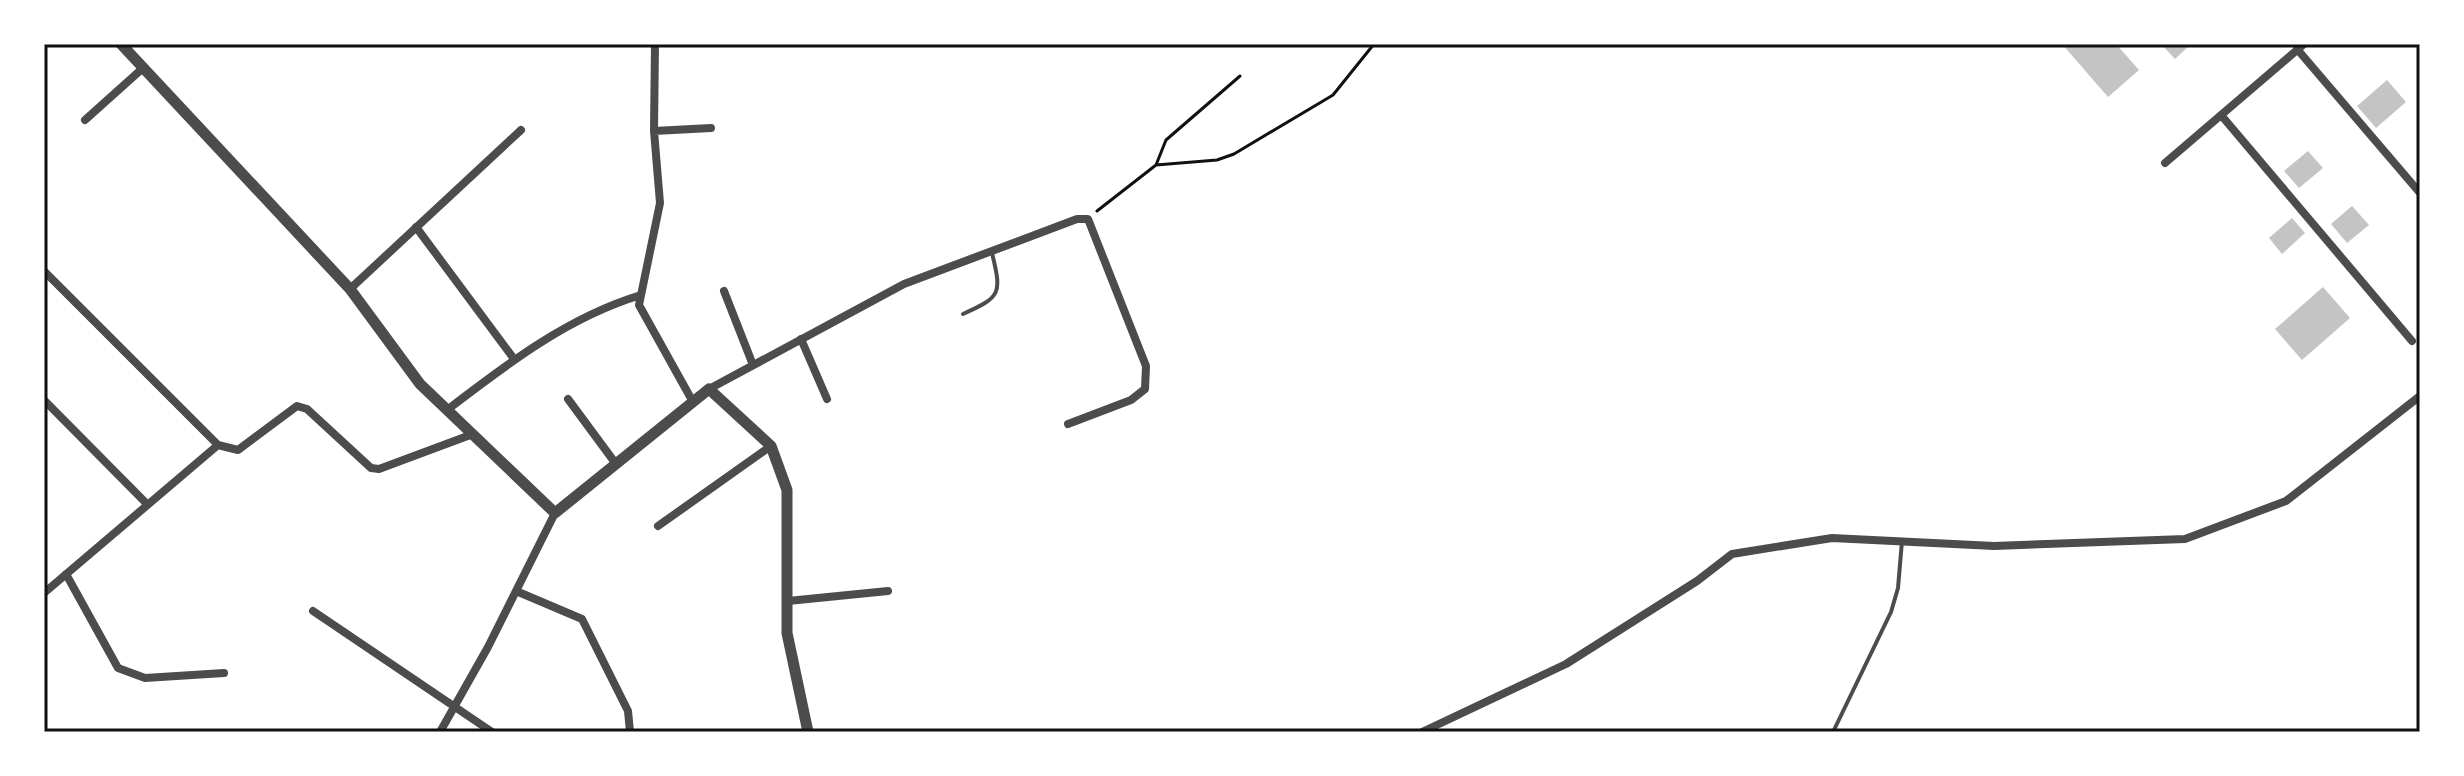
<svg xmlns="http://www.w3.org/2000/svg" width="2464" height="776" viewBox="0 0 2464 776" font-family="'Source Sans 3',sans-serif">
<style>
.building{fill:#c4c4c4}
.lines{fill:none;stroke-linecap:round;stroke-linejoin:round}
.path{stroke:#111;stroke-width:3}
.service{stroke:#4c4c4c;stroke-width:4}
.minor{stroke:#4c4c4c;stroke-width:8}
.tertiary{stroke:#4c4c4c;stroke-width:11}
.neatline{fill:none;stroke:#111;stroke-width:3}
</style>
<rect width="100%" height="100%" fill="#fff"/>
<path class="building" d="M2062,44H2116L2139,70L2108,97Z
M2161,44H2191L2175,59Z
M2387,80L2406,102L2376,128L2357,106Z
M2308,151L2323,168L2299,188L2284,171Z
M2352,206L2369,225L2347,243L2331,224Z
M2292,218L2305,233L2282,254L2269,238Z
M2323,287L2350,318L2302,360L2275,329Z"/>
<g class="lines">
<path class="path" d="M1156,165L1166,140L1240,76
M1097,211L1156,165L1217,160L1234,154L1323,101L1333,95L1374,44"/>
<path class="service" d="M963,314C1001,297 1002,294 992,253
M1833,732L1891,612L1898,588L1902,541"/>
<path class="minor" d="M655,44L654,131L660,203L639,305L693,402
M2297,49L2420,193
M2221,115L2412,341
M85,120L143,68
M654,131L711,128
M2165,163L2304,44
M416,227L514,359
M44,271L218,445L238,450L297,406L307,409L371,468L379,469L473,434
M350,289L521,130
M724,291L753,365
M801,339L827,399
M709,389L904,284L1077,219H1088L1146,366L1145,389L1131,400L1068,424
M568,399L616,464
M44,400L146,503
M447,410C507,364 568,317 641,295
M658,526L771,446
M66,574L118,668L145,678L224,673
M516,591L582,619L628,711L630,732
M44,593L218,445
M788,601L888,591
M313,611L492,732
M440,732L488,647L555,513
M1422,732L1566,664L1697,581L1732,554L1832,538L1994,546L2185,539L2286,501L2420,396"/>
<path class="tertiary" d="M121,44L350,289L420,384L555,513L709,389L771,446L787,490V633L808,732"/>
</g>
<rect width="2464" height="776" fill="none" stroke="#ffffff" stroke-width="92"/>
<rect x="46" y="46" width="2372" height="684" class="neatline"/>
</svg>
